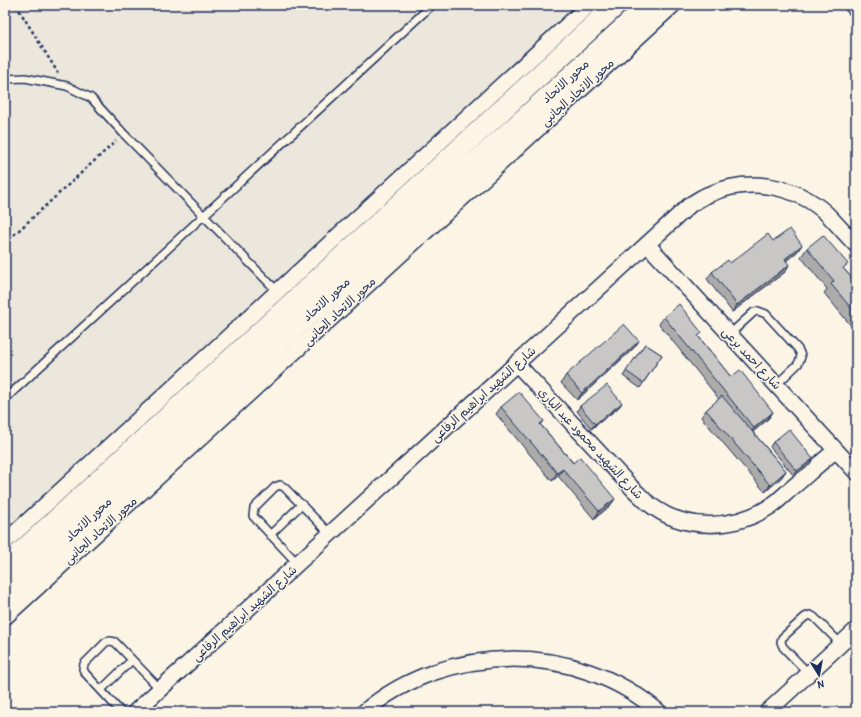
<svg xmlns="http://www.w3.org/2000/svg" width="861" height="717" viewBox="0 0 861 717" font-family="'Patrick Hand','Playpen Sans Arabic',sans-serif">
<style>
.built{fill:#ece7dc}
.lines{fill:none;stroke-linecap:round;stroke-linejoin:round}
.lane-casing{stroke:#1b2f5e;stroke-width:10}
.street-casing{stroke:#1b2f5e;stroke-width:18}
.secondary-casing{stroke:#1b2f5e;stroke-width:24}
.path{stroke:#1b2f5e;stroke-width:2.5;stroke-dasharray:3 3;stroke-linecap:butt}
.lane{stroke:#fcf5e5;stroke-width:7}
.street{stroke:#fcf5e5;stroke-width:15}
.secondary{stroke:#fcf5e5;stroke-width:21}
.wall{fill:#acabaa;stroke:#1b2f5e}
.shaded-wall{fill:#8c8b8b;stroke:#1b2f5e}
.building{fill:#c8c7c6;stroke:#1b2f5e}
.labels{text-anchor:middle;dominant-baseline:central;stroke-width:3;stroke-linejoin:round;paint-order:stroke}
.street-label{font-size:12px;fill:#1b2f5e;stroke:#fcf5e5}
</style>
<rect width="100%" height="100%" fill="#fcf5e5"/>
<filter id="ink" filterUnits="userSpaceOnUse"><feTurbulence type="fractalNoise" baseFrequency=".025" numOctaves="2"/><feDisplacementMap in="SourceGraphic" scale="8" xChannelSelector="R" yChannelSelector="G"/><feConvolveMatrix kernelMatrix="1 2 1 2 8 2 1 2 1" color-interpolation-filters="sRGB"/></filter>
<g filter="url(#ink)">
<path class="built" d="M5,5H624L5,574Z"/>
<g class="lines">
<defs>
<path id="lane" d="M5,79L25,78L67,86L91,98L124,134L277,291
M730,334L754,312L758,311L766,314L798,349L800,353L801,357L798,364L776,385
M5,399L432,5
M270,535L302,504
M298,564L253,516L254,508L275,487L280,485L284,487L330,534
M809,674L783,647L781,642L782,638L805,617L810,615L814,617L841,644
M101,690L132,660
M121,712L85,673L83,669L84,664L106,642L110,641L115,642L160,689"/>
<path id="street" d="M852,5L856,9
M647,244L856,472
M517,364L634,490C639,494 643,499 648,503C683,532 734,530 771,506C778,501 785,494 792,488C807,475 821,462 836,450
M5,542L589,5
M5,617L673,5
M135,712L691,204C697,201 703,196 710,194C749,177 796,185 827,214C837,224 846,235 856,245
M364,712C446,642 577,641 659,712
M767,712L856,630"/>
<path id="secondary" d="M5,567L616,5
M5,595L304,319L649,5"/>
</defs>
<use href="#lane" class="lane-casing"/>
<use href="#street" class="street-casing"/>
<use href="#secondary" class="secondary-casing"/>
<path class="path" d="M16,5L58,73
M5,243L116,141"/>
<use href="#lane" class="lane"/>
<use href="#street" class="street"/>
<use href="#secondary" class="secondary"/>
</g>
<path class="wall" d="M773,241L797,252L786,261L785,272L732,312L707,279L712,272Z
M807,248L844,269L856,283V324L852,327L824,293L827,289L801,257Z
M664,317L699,337L731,377L773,412L768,419L753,432L786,471L781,478L765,492L701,417L706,410L719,399L659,324Z
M645,344L662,355L640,388L623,376Z
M634,348L577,400L561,383L566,375Z
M622,403L618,408L591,429L577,411L580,406Z
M501,407L544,421L541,425L610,506L594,519L558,476L552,481L496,414Z
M773,442L810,464L794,476L770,447Z"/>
<path class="shaded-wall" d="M802,245L797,252L780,266L785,259Z
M789,265L785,272L732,312L737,305Z
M639,341L634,348L577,400L582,393Z
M622,403L618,408L591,429L595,424Z
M773,412L768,419L749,435L754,428Z
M813,459L810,464L794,476L797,471Z
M563,469L558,476L552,481L557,473Z
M786,471L781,478L765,492L770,485Z
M615,499L610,506L594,519L599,511Z"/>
<path class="building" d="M790,229L802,245L785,259L789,265L737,305L712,272L728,260L730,263L768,234L773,241Z
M823,235L848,264L843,268L856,283V314L831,284L834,281L807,248Z
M679,304L702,333L698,336L731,377L740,370L773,412L754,428L664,317Z
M624,324L639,341L582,393L566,375Z
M645,344L662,355L643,383L626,371Z
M607,385L622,403L595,424L580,406Z
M519,392L544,421L540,424L573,463L580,457L615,499L599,511L563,469L557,473L501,407Z
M722,396L786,471L770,485L706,410Z
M789,429L813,459L797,471L773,442Z"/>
</g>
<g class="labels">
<g class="street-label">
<text transform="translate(565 81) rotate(-42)">محور الاتحاد</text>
<text transform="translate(577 92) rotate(-42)">محور الاتحاد الجانبى</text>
<text transform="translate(326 299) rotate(-42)">محور الاتحاد</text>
<text transform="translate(339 311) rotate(-43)">محور الاتحاد الجانبى</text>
<text transform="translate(752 358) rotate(47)">شارع احمد برعى</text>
<text transform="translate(483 394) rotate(-42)">شارع الشهيد ابراهيم الرفاعى</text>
<text transform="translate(591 443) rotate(47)">شارع الشهيد محمود عبد الباري</text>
<text transform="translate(88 519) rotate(-43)">محور الاتحاد</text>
<text transform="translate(100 530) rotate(-42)">محور الاتحاد الجانبى</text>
<text transform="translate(244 613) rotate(-42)">شارع الشهيد ابراهيم الرفاعى</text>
</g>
</g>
<rect width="861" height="717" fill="none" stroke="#fcf5e5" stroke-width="20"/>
<rect x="10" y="10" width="841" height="697" fill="none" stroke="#1b2f5e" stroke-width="1.5" filter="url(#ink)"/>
<g transform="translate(819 675) rotate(169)" stroke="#fcf5e5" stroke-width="3" paint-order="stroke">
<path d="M0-3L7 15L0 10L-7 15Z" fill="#1b2f5e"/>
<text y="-6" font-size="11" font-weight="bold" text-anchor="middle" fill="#1b2f5e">N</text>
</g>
</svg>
